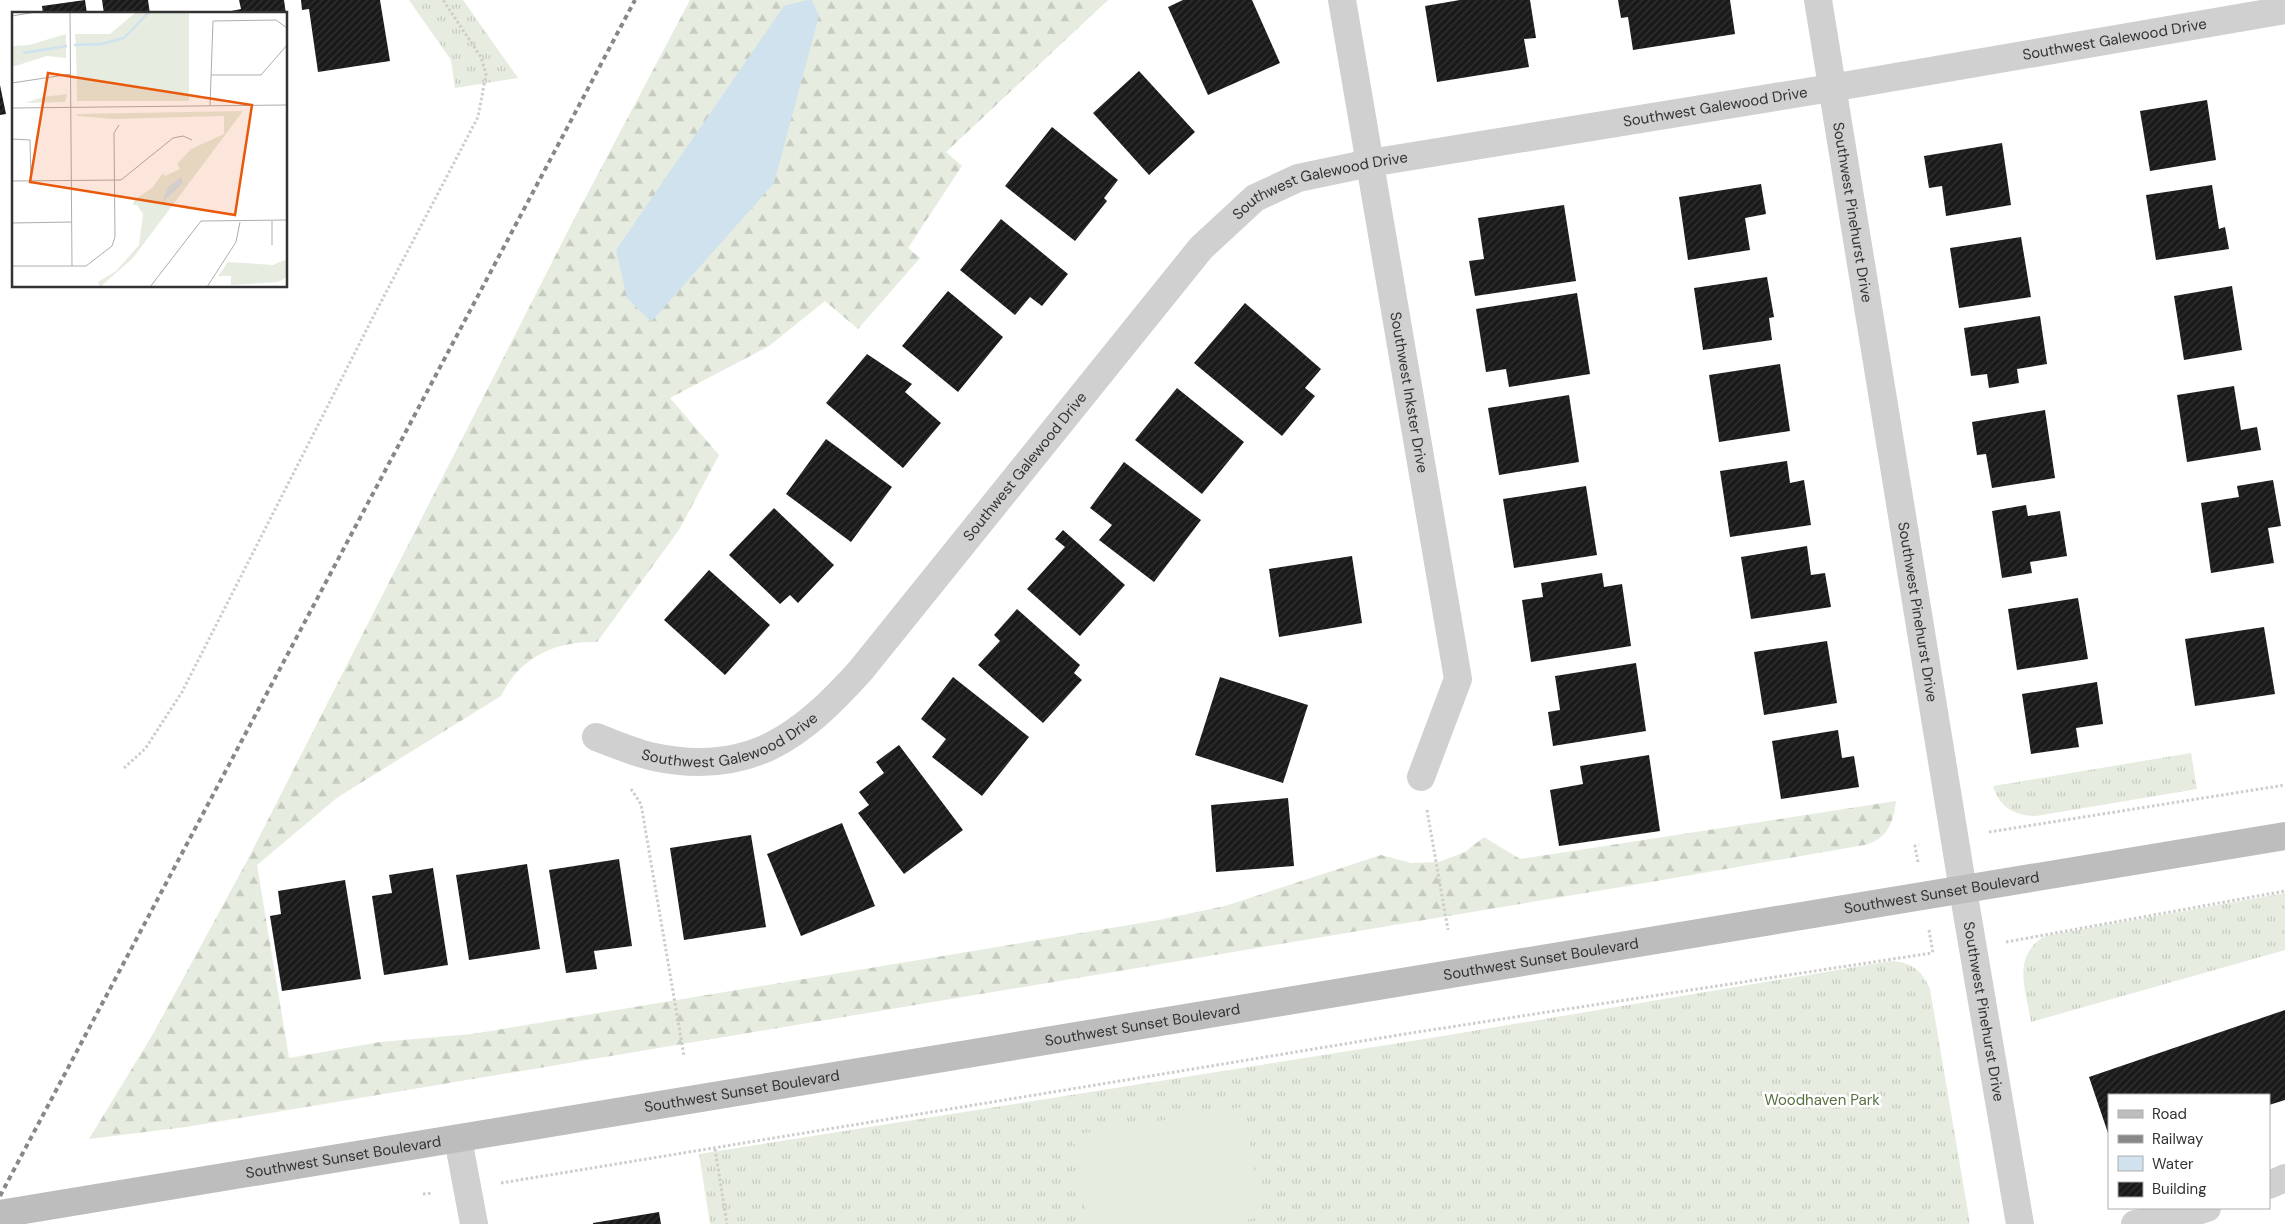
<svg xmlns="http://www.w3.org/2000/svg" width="2285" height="1224" viewBox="0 0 2285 1224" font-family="'DM Sans',sans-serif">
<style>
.grass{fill:url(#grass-tufts)}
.forest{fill:url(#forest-firs)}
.pitch{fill:#e6ecdf}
.water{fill:#cfe2ee}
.building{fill:url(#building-hatch)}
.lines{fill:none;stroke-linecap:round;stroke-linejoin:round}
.path{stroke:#cdcdcd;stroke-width:3;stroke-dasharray:2.5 2.5;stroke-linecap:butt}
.minor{stroke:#d0d0d0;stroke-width:28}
.secondary{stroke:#bdbdbd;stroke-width:28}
.rail{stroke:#888;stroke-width:4;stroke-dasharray:5 4;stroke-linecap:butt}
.labels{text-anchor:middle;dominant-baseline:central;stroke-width:5;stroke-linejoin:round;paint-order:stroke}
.street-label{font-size:15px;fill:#333;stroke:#fff}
.park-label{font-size:15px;fill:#56703f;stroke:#fff}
.inset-river{fill:none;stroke:#cfe2ee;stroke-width:2.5}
.inset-road{fill:none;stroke:#adadad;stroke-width:1}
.view{fill:#e8590c;fill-opacity:0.15;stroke:#e8590c;stroke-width:2.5}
.inset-edge{fill:none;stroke:#333;stroke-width:2.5}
</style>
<defs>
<pattern id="grass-tufts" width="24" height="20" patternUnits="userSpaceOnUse" patternTransform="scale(1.25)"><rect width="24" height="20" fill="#e6ecdf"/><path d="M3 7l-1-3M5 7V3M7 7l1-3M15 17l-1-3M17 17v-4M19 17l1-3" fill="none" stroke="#c6cbc0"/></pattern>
<pattern id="forest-firs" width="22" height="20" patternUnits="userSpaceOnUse" patternTransform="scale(1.25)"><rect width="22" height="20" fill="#e6ecdf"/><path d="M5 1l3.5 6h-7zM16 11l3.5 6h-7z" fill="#c6cbc0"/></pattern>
<pattern id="building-hatch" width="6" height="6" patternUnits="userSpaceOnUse" patternTransform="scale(1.25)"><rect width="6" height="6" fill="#1a1a1a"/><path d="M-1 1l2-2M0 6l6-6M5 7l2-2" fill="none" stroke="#333"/></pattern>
</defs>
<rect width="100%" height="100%" fill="#fff"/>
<path class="grass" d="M409,0H463L518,78L455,88L451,60Z
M2191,753L2197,789L2036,816C2015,816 1999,807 1993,786Z
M2285,893V950L2031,1022C2026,990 2011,956 2045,936Z
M1891,961C1911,962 1922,970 1930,989L1970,1224H710L699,1154L1437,1037Z"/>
<path class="forest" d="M690,0H1108L946,152L962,166L908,248L920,258L858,329L825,301L769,346L670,398L719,455L679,530L597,642C555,641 520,657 501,696L338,797L257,865L289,1058L380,1042L472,1034L1159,920L1225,906L1381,855L1411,863L1439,862L1465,852L1484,837L1520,859L1896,801C1893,823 1887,840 1864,845L1645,883L186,1127L89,1139L153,1034L248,859L572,223Z"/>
<path class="pitch" d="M1243,1107L1263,1217L1222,1224H1087L1073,1135Z"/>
<path class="water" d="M808,0H812L819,16L774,183L651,322L627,298L616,250L784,6Z"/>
<path class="building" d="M85,0L87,14H43L42,6Z
M102,0H148L150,14H104Z
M239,0H284L286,14H217L241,9Z
M301,0H380L390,61L318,72L309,9L302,10Z
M1183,0H1252L1280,63L1208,95L1168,7Z
M1460,0H1530L1536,38L1524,39L1529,67L1437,82L1425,6Z
M1618,0H1730L1735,34L1633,50L1628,17L1621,18Z
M1139,71L1195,132L1149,175L1093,113Z
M0,85L6,114L0,115Z
M2207,100L2216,160L2150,171L2140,111Z
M1052,127L1118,180L1104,198L1107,201L1075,241L1005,186Z
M2002,143L2011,205L1946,216L1942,186L1929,188L1924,156Z
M1761,184L1766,214L1745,218L1750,250L1688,260L1679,197Z
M2212,185L2219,229L2225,227L2229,249L2156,260L2146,195Z
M1564,205L1576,281L1475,296L1469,261L1484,259L1478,218Z
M1001,219L1068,274L1042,306L1030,297L1015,315L960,270Z
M2021,237L2031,297L1959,308L1950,248Z
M1767,277L1774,317L1769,318L1772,340L1703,350L1694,288Z
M2232,286L2242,350L2184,360L2174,296Z
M948,291L1003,337L958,392L902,346Z
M1577,293L1590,374L1509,387L1506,369L1486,372L1476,309Z
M1245,303L1321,369L1305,388L1315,396L1282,436L1194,363Z
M2040,316L2047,364L2017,369L2019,383L1989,388L1987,374L1971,376L1964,328Z
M867,354L912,384L905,392L941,423L903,468L826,403Z
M1780,364L1790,431L1719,442L1709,375Z
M2234,386L2241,430L2257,427L2261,450L2187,462L2177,395Z
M1177,388L1244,442L1202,494L1135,440Z
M1569,395L1579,462L1499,475L1488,408Z
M2045,410L2055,478L1992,488L1986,454L1977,455L1972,422Z
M826,439L892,487L851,542L786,494Z
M1787,461L1790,483L1804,480L1811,525L1730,537L1720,471Z
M1124,462L1201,520L1154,582L1099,540L1112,525L1090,508Z
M2273,480L2281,526L2268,528L2274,563L2211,573L2201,503L2239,497L2237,486Z
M1586,486L1597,555L1514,568L1503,499Z
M2026,505L2028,516L2060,511L2067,556L2030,562L2032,573L2002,578L1992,511Z
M774,508L834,565L798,603L790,595L780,604L729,555Z
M1063,530L1125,585L1080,636L1027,589L1065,547L1055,539Z
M1807,546L1811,575L1825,573L1831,607L1751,619L1741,557Z
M1352,556L1362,623L1279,637L1269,569Z
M709,570L770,625L725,675L664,620Z
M1602,573L1604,587L1622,584L1631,646L1531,662L1522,600L1543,597L1541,583Z
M2078,598L2088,659L2017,670L2008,609Z
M1017,609L1080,665L1074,673L1082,680L1043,723L978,665L1000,641L994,635Z
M2264,627L2275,694L2195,706L2185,639Z
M1827,641L1837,703L1764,715L1754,652Z
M1636,663L1646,731L1553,746L1548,712L1560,710L1555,676Z
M953,677L1029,737L982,796L932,757L946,739L921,719Z
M1220,677L1308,705L1283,783L1195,755Z
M2097,682L2103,724L2076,728L2079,747L2031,754L2022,694Z
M1838,730L1842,758L1854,756L1859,787L1781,799L1772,741Z
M899,745L963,830L904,874L858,813L869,805L859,792L884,773L876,762Z
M1649,755L1660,831L1559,846L1550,790L1583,784L1580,766Z
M1288,798L1294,866L1216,872L1211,805Z
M842,823L875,906L801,936L767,854Z
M751,835L766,927L684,940L670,848Z
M619,859L632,946L594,951L597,969L566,973L549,870Z
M527,864L540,949L469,960L456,875Z
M433,868L448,965L384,975L372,896L392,893L389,875Z
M345,880L361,979L282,991L270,916L281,914L278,891Z
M2285,1010V1100L2269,1105V1095H2109L2108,1133L2089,1077Z
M659,1212L661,1224H593V1223Z"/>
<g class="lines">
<path class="path" d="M124,768L145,749L182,692L371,321L478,117L486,74L481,57L443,0
M631,789L641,804L684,1056
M1427,810L1448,930
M1989,832L2285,785
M1918,862L1915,846L1919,845
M1929,930L1933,953
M2006,942L2285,891
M715,1149L727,1224
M501,1183L1411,1033L1932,953
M423,1194L433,1193"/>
<g class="minor">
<path id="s1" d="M1342,0L1458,679L1421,777"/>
<path id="s2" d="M1818,0L1963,890L2020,1224"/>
<path id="s3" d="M596,737C615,744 635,753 654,757C749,777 801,737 861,670L1201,248L1255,198L1298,178L1370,163L1831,88L2285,10"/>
<path d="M458,1139L474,1224"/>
<path d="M2269,1185L2285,1178"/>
<path d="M2135,1224L2185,1215L2207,1208"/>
</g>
<path class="secondary" id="s4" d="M0,1214L2285,836"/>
<path class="rail" d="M0,1196L635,0"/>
</g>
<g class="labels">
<g class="street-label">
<text stroke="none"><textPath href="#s3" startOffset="1791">Southwest Galewood Drive</textPath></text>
<text stroke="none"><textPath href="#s3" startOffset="1386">Southwest Galewood Drive</textPath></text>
<text stroke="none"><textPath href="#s3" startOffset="981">Southwest Galewood Drive</textPath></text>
<text stroke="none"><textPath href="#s2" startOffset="215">Southwest Pinehurst Drive</textPath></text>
<text stroke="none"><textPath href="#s1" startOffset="398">Southwest Inkster Drive</textPath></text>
<text stroke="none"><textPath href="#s3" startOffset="561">Southwest Galewood Drive</textPath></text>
<text stroke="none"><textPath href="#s2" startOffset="620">Southwest Pinehurst Drive</textPath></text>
<text stroke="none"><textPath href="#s3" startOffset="142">Southwest Galewood Drive</textPath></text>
<text stroke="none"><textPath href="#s4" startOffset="1968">Southwest Sunset Boulevard</textPath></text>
<text stroke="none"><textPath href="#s4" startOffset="1562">Southwest Sunset Boulevard</textPath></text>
<text stroke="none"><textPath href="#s2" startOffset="1025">Southwest Pinehurst Drive</textPath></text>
<text stroke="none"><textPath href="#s4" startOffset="1158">Southwest Sunset Boulevard</textPath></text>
<text stroke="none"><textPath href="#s4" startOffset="752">Southwest Sunset Boulevard</textPath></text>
<text stroke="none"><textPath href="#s4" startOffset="348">Southwest Sunset Boulevard</textPath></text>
</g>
<g class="park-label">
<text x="1822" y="1100">Woodhaven Park</text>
</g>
</g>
<g transform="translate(12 12)">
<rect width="275" height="275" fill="#fff"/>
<path d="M145,0H177V89H65L64,36L132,14ZM55,82L53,90L13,91L31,85Z" fill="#e6ecdf"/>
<path d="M124,0H145L132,14L134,22L106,42L71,41L64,36L63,22H98ZM54,22V46L35,44L0,55V34L17,33ZM231,99L121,246L88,275L86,270L104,259L127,233L131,202L125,193H121L122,188L140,176L151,161L153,164L168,157L165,152L179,137L212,122V104L102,107L65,104V102ZM275,247V265L266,270L219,273V264H206L216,250L261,253Z" fill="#e6ecdf"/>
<path d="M128 81a7 7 0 1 1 14 0a7 7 0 1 1-14 0Z" fill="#e6ecdf"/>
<path d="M169,165L171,171L150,191L156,175Z" fill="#cfe2ee"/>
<path class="inset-river" d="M62,33L90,32L112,26L137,0M11,41L55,34"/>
<path class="inset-road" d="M58,0L60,254M0,4L24,0M199,63H249L275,33M0,71L59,62M198,94L201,9L264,8L275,16M0,96L275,93M0,127L18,128L19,169M0,169L109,168L161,126L171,124L180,128M0,211L60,210M260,233V209M0,254H74L100,234L103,225L102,121L107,113M138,275L189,209L275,208M195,275L224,230L228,210"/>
<path class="view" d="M36,61L240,93L223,203L18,170Z"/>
<rect width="275" height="275" class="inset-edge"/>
</g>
<rect x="2108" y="1094" width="162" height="115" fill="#ffffff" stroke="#adadad"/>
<rect x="2118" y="1110" width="25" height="8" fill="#bdbdbd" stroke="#adadad"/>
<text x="2152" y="1119" font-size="15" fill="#333333">Road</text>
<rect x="2118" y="1135" width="25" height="8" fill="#888888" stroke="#adadad"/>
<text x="2152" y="1144" font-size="15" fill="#333333">Railway</text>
<rect x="2118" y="1156" width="25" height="15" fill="#cfe2ee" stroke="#adadad"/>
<text x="2152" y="1169" font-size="15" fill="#333333">Water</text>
<rect x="2118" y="1182" width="25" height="15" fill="url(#building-hatch)" stroke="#adadad"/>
<text x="2152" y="1194" font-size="15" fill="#333333">Building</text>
</svg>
